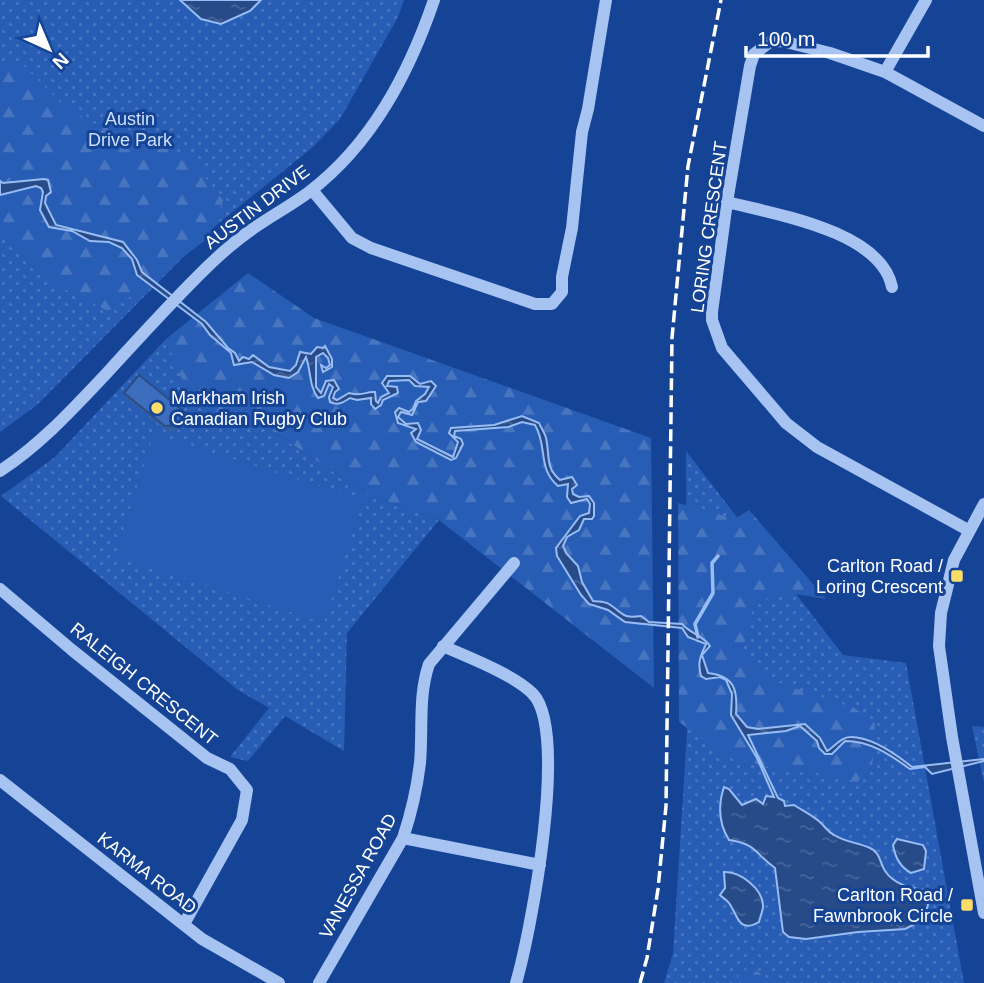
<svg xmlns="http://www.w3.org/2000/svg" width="984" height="983" viewBox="0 0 984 983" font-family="Helvetica,sans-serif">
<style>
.grass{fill:url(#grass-dots)}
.forest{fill:url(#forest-firs)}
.pitch{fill:#285db5}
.water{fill:url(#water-ripples);stroke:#98bdf5;stroke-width:2}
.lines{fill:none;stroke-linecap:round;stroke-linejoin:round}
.stream{stroke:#98bdf5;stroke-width:3.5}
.minor{stroke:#a6c3f2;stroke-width:12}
.rail{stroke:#fff;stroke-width:3.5;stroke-dasharray:12 5;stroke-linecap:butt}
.wall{fill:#345fa3}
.shaded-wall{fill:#2b4d85}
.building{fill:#3d6ebe;stroke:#2b4d85;stroke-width:2}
.poi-dot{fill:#ffde67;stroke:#154496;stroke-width:2.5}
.labels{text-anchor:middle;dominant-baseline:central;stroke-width:6;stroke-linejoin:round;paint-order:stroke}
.park-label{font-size:18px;fill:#cddffc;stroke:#154496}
.street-label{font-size:18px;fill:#fff;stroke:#154496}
.poi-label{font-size:18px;fill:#fff;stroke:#154496;text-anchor:end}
</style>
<defs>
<pattern id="grass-dots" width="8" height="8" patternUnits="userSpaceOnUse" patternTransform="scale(1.75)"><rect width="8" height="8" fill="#285db5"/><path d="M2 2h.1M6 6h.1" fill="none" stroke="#4875c0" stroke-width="1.8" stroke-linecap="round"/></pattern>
<pattern id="forest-firs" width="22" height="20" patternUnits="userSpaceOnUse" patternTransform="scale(1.75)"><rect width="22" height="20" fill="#285db5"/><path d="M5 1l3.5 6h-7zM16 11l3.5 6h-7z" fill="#4875c0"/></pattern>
<pattern id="water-ripples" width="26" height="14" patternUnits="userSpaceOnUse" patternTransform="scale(1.75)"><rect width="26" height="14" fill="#274b88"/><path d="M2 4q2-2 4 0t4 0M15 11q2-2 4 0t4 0" fill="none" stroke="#47669a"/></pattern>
</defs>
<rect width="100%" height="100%" fill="#154496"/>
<path class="grass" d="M0,0H404L398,17L340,119L313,147L209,231L37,405L0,432Z
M166,339L195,404L221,419L245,413L367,494L439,520L347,633L344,751L285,716L248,761L230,757L269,708L238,690L1,496L55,457Z
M686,451L843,655L906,663L964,983H664L673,953L687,733Z
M972,726L984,727V783Z"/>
<path class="forest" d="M0,63L24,66L63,105L92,123L143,133L191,159L223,200L211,236L110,312L64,289L0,228Z
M248,273L314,318L651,438L654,688L439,520L367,494L245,413C238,415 230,418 224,419C192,421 176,362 166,339Z
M678,503L735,519L749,510L826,599L783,592L754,605L743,648L777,682L854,708L875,723L872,769L857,782L764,766L726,755L679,722Z
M749,966L775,983H732Z"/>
<path class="pitch" d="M154,434L363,500L324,623L115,556Z"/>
<path class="water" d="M180,0H261L250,11L221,24L201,19Z
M44,179L48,180L51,192L46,196L45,203L56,225L123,242L137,260L142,272L206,322L228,348L235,353L239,361L243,357L249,359L253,355L269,367L290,371L296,365L300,352L311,354L317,347L323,348L325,346L332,359V367L323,372L321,365L326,368L330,365L328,358L323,353L316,357V387L321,393L326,381L334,380L339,389L335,392L333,398L337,400L349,393C364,397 365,391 375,392L376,401L378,403L381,397L389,393L382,383L387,376H410L420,384L431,381L436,386L426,401L418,402L412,415L401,412L398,417L406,424L418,423L421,430L417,439L453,457L458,442L449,433L451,428L494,425L522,416L539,423C541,428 545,433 546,438C550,455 545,468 560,480L572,477L577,485L572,489L573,494L579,497L589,496L594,503V516L592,519H584L579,530L567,537L563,546L566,553L578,566L582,582L593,601C598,602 604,601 609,604C623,613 622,619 641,616L649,622L682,624C691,634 704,636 710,646L702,655L708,673C734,676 738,689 736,714L747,727L758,729L805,724L820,738L827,751C835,747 840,737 851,737C871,737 897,755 912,767L984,759V761L932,774L925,767L910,769C889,754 870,741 845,741L832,754H825L819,748L817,741L800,726L786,731L748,735L778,798L784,801L785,806L794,805C803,811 814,816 822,824C826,828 828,832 834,835C845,842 859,843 870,848C880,852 880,863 885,871C894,884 909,888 924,890L928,905L923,920L905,929L858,932L806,939L789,937L783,932L775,868C755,854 757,844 729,840C719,824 718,805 724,787L729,789L742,805L756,799L763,804L766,796L774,797L757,758L731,715L732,694L726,680L720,677L706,679L701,676C697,662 701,655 706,644L688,637L682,628L625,622L608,610L589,604L581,595L557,556L556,548L580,516L589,513L590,504L587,499L571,503L567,497L568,484L558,486C537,468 548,447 535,425L522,422L508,427L455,431L454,436L461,439L463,444L456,458L451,460L416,442L411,433L416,429L398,423L395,412L399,408L409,412L413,409L416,401L425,394L429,387L415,386L409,380L389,381L387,386L397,387L398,393L383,400L381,405L375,409L371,404V398L357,400L350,398C344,402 338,406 330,402L329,397L333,387L329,384L324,396L318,398C309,386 311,371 306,357L298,372L289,378L274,375L252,362L234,365L231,353L210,335L202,324L137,275L132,259L122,248L109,242L90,241L72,231L49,227L40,210L43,192L41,188L36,186L0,195V181L3,183Z
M897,839L923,845L926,851L924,869L911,873C900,867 895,857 893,845Z
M724,872C740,871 763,889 763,906C763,911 760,917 759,922C738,934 738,915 729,903C727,900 723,898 720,895L725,888Z"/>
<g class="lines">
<path class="stream" d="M698,637L695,624L713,593L712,563L718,556"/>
<path class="minor" d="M885,72L926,0
M312,190L352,238L371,248L535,304H552L562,292V277L572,228L582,132L588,109L606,0
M727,202C774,214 881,231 892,287
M0,471C40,445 72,410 105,375C136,341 167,307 199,275C214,260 230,245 247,233C267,218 289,207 309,192C372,144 409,73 434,0
M984,504L954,560L941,613L939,646L952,737L984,913
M968,530L817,447L786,423L722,348L712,320V312L727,202L750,66L754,54L770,42L782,41L830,53L885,72L984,126
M0,589L72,650L207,758L230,769L247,790L242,820L184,924
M443,646C468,657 515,675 533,694C569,732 531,932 516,983
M0,780L202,939L279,983
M403,838L540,865
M319,983L403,838C411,814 417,788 420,763C423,730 418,696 429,664L514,563"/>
<path class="rail" d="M640,983L647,958L658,889L666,806L672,338L688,166L721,0"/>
</g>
<path class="wall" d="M124,393L187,414L189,419L179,430L167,431L126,398Z"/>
<path class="shaded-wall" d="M187,414L189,419L179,430L177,425Z"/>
<path class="building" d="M139,375L187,414L177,425L165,426L124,393Z"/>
<g class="poi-dot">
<circle cx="157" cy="408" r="7"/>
<rect x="950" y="569" width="14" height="14" rx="3.5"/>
<rect x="960" y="898" width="14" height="14" rx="3.5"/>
</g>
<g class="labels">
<g class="park-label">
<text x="130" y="119">Austin<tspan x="130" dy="21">Drive Park</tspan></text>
</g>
<g class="street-label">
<text transform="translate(257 207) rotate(-37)">AUSTIN DRIVE</text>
<text transform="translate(709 227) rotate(-82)">LORING CRESCENT</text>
<text transform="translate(144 684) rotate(39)">RALEIGH CRESCENT</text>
<text transform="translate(147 873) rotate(38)">KARMA ROAD</text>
<text transform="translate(358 876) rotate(-61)">VANESSA ROAD</text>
</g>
<g class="poi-label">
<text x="171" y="398" text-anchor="start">Markham Irish<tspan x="171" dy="21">Canadian Rugby Club</tspan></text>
<text x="943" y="566">Carlton Road /<tspan x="943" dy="21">Loring Crescent</tspan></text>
<text x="953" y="895">Carlton Road /<tspan x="953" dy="21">Fawnbrook Circle</tspan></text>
</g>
</g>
<g transform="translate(49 49) rotate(136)" stroke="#154496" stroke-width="5" paint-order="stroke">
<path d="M0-5L12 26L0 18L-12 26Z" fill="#ffffff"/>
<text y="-10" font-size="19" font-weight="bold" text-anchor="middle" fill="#ffffff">N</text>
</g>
<path d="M746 46v10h182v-10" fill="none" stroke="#ffffff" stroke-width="3.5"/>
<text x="757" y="46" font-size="21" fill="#ffffff" stroke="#154496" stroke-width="5" paint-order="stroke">100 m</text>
</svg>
